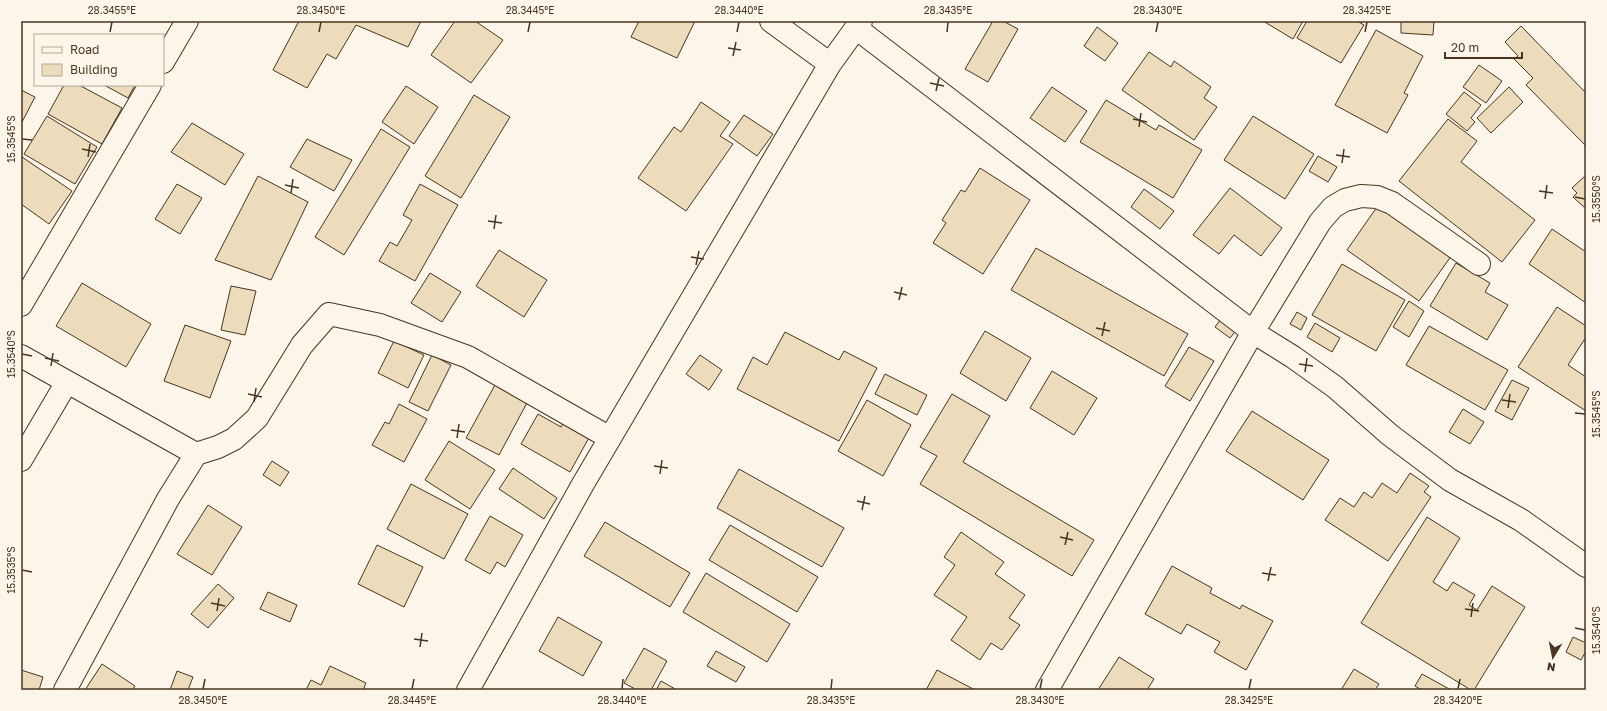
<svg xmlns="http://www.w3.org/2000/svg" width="1607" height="711" viewBox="0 0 1607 711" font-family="'Golos Text',sans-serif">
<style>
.building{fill:#ecdcbc;stroke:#4a3520}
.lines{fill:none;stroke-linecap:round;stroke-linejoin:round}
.minor-casing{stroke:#4a3520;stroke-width:24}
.minor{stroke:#fbf6e9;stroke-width:22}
.ticks{fill:none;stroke:#4a3520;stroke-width:1.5}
.neatline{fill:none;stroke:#4a3520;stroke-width:1.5}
.ticks-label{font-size:10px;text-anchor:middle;fill:#4a3520}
</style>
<rect width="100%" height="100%" fill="#fbf6e9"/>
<path class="building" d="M299,21H421L408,47L356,25L336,59L327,54L307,88L273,70Z
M455,21H475L503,40L471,83L431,55Z
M639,21H695L677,58L631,37Z
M993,21H1003L1018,29L988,82L965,69Z
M1263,21H1303L1293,39Z
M1307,21H1357L1364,25L1341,63L1297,38Z
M1388,21H1434L1433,35L1401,33V21Z
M1521,26L1586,93V146L1526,85L1533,78L1514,59L1518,56L1505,42Z
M1097,27L1118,43L1105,61L1084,46Z
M1376,30L1423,56L1404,93L1408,95L1387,133L1335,105Z
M1149,52L1171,67L1174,61L1211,87L1204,98L1217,107L1194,140L1122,90Z
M1479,65L1502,81L1486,103L1463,87Z
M64,85H79L122,108L102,144L48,114Z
M104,85H135L128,98Z
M406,86L438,107L414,144L382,122Z
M1052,87L1087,111L1065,142L1030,118Z
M1509,87L1523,102L1491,133L1477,118Z
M21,90L35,97L21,124Z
M1464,92L1481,105L1471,118L1475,122L1467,131L1446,114Z
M474,95L510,117L461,198L425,176Z
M1106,100L1156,130L1159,125L1202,150L1173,198L1080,142Z
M701,102L730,122L720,136L733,144L686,211L638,178L674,127L681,132Z
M744,115L773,134L757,156L729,136Z
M47,116L97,147L75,184L24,154Z
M1253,116L1314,154L1285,199L1224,160Z
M1448,119L1477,141L1461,162L1535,220L1502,262L1399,181Z
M192,123L244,154L225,185L171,152Z
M381,129L410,147L344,255L315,237Z
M307,139L352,160L334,191L290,167Z
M1318,156L1337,167L1328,182L1309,171Z
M22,157L72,191L49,224L21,204V159Z
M980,168L1030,200L983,274L933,243L946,223L942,220L961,190L965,192Z
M1586,175V209L1573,197L1577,193L1572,188Z
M258,176L308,202L271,280L215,260Z
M177,184L202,198L180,234L155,219Z
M420,184L458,205L415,281L379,261L390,242L397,246L412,220L403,215Z
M1230,188L1282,228L1261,256L1234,235L1219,254L1193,235Z
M1144,189L1174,211L1160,229L1131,207Z
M1379,204L1452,255L1419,301L1347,250Z
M1552,229L1586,252V303L1529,264Z
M1036,248L1188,334L1164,376L1011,290Z
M499,250L547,280L524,317L476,286Z
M1456,263L1490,283L1485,292L1508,305L1487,340L1430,306Z
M1342,264L1405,300L1376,351L1312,315Z
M430,273L461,292L442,322L411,303Z
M82,283L151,324L126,367L56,326Z
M231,286L256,291L245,335L221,330Z
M1409,301L1424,311L1409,337L1393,327Z
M1557,307L1586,326V337L1568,365L1586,377V411L1518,367Z
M1297,312L1307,318L1301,330L1290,324Z
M1224,315L1239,327L1230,338L1215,327Z
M1315,323L1340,338L1332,352L1307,337Z
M185,325L231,341L210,398L164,381Z
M1429,326L1508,370L1485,410L1406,365Z
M985,331L1031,358L1006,401L960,373Z
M785,332L839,360L844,351L877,368L839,441L737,389L753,357L767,365Z
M394,341L424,355L408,388L378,373Z
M1189,347L1214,361L1190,401L1165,386Z
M432,355L451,365L428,411L409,402Z
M700,355L722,370L709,390L686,374Z
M1052,371L1097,398L1074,435L1030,408Z
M885,374L927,395L917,415L875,394Z
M1512,380L1529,388L1512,420L1495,411Z
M496,383L528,401L499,455L466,438Z
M952,394L990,416L963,462L1094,540L1072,576L920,484L937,456L920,447Z
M867,400L911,425L883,476L838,451Z
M399,404L427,419L404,462L372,445L385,422L389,424Z
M1463,409L1484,422L1470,444L1449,432Z
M1252,411L1329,460L1303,500L1226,451Z
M538,414L561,427L565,419L591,434L570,472L521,444Z
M449,441L495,470L470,509L425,480Z
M272,461L289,472L280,486L263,475Z
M513,468L557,498L544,519L499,489Z
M739,469L844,528L822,567L717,508Z
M1410,473L1429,486L1424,492L1431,497L1388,561L1325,520L1340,498L1354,507L1364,492L1372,498L1382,483L1397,493Z
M411,484L468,514L444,559L387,529Z
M208,505L242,527L212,575L177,554Z
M490,516L523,535L505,567L497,562L490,574L465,560Z
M1427,517L1460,538L1433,582L1447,591L1453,582L1475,595L1469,605L1477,610L1492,586L1525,607L1474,690H1471L1361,623Z
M605,522L690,573L670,607L584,556Z
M730,525L818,577L797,612L709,560Z
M961,532L1004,562L995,574L1025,595L1009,618L1020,625L1002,650L991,643L980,660L951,640L967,617L934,595L955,565L944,557Z
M377,545L423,567L404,607L358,584Z
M1172,566L1212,588L1210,593L1240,609L1242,605L1273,621L1246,670L1214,652L1220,642L1187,624L1181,634L1145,614Z
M706,573L790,624L767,662L683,612Z
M218,584L234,598L208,628L191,614Z
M268,592L297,605L290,622L260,609Z
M558,617L602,642L583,676L539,651Z
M1573,637L1586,643V651L1581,660L1566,652Z
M644,648L667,661L651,690H637L624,683Z
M716,651L745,667L736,682L707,666Z
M1119,657L1154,679L1147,690H1098Z
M102,664L135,686L132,690H85Z
M330,666L366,683L363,690H306L311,680L321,685Z
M1354,669L1379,684L1375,690H1341Z
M21,670L43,677L39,690H21Z
M937,670L975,690H926Z
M177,671L193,677L188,690H170Z
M1422,674L1451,690H1422L1415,686Z
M661,681L677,690H656Z"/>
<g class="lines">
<defs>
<path id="minor" d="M771,21L830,64
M856,28L1253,332L1293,357L1335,387L1390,435L1450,480L1521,520L1586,566
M163,62L187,21
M21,305L150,85
M21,356L196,454
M21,460L67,382
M65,690L168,499L196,454L218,447L234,439L257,418L302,345L329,314L380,325L468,357L610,438
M468,690L583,484L830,64L861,21
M1047,690L1253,332L1320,222L1333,207L1345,200L1361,196L1377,197L1392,203L1479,264"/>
</defs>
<use href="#minor" class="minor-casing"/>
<use href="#minor" class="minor"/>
</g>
<path class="ticks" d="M110,32L112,22M319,32L321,22M528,32L530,22M737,32L739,22M947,32L948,22M1156,32L1158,22M1365,32L1367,22M728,48L741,50M733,56L736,42M930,83L944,86M936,91L939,78M1133,119L1147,122M1139,127L1141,113M22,139L32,140M82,149L96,152M1336,155L1350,157M88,157L90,144M1342,163L1344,149M285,185L299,188M1539,191L1553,193M291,193L293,179M1575,197L1585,199M1545,199L1547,185M488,221L502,223M494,229L496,215M691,257L704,259M696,265L699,251M894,292L907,295M899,300L902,287M1096,328L1110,331M1102,336L1105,322M22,354L32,356M45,358L59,361M1299,364L1313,366M51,366L53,353M1305,372L1307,358M248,394L262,397M1502,400L1516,402M254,402L256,388M1508,408L1510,394M1575,413L1585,414M451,430L465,432M457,438L459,424M654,466L668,468M660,474L662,460M857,501L870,504M862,510L865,496M1060,537L1073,540M1065,545L1068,532M22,570L32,572M1262,573L1276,575M1268,581L1271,567M211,603L225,606M1465,609L1479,611M217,611L219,598M1471,617L1473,603M1575,628L1585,630M414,639L428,641M420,647L422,633M203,689L205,679M412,689L414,679M622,689L623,679M831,689L832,679M1040,689L1042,679M1249,689L1251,679M1458,689L1460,679"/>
<rect width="1607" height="711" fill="none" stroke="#fbf6e9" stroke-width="44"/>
<rect x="34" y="34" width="130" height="52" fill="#fbf6e9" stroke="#b4a999"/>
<rect x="42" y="47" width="20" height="6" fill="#fbf6e9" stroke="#b4a999"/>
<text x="70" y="54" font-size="12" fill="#4a3520">Road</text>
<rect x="42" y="64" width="20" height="12" fill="#ecdcbc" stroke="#b4a999"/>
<text x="70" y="74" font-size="12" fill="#4a3520">Building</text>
<g transform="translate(1553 657) rotate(190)" stroke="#fbf6e9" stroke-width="3" paint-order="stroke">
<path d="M0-3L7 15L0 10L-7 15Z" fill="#4a3520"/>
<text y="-6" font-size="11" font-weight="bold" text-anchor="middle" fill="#4a3520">N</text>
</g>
<path d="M1445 52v6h77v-6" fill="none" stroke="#4a3520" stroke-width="2"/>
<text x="1451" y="52" font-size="12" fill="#4a3520" stroke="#fbf6e9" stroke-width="3" paint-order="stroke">20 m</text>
<rect x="22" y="22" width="1563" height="667" class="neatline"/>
<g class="ticks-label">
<text x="112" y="14">28.3455°E</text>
<text x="321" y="14">28.3450°E</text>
<text x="530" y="14">28.3445°E</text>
<text x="739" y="14">28.3440°E</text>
<text x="948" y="14">28.3435°E</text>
<text x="1158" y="14">28.3430°E</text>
<text x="1367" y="14">28.3425°E</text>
<text transform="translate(11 139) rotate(-90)" y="4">15.3545°S</text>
<text transform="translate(1596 199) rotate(-90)" y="4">15.3550°S</text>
<text transform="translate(11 354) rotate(-90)" y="4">15.3540°S</text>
<text transform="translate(1596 414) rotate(-90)" y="4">15.3545°S</text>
<text transform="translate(11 570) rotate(-90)" y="4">15.3535°S</text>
<text transform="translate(1596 630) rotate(-90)" y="4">15.3540°S</text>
<text x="203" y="704">28.3450°E</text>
<text x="412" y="704">28.3445°E</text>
<text x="622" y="704">28.3440°E</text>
<text x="831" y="704">28.3435°E</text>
<text x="1040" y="704">28.3430°E</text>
<text x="1249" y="704">28.3425°E</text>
<text x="1458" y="704">28.3420°E</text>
</g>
</svg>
